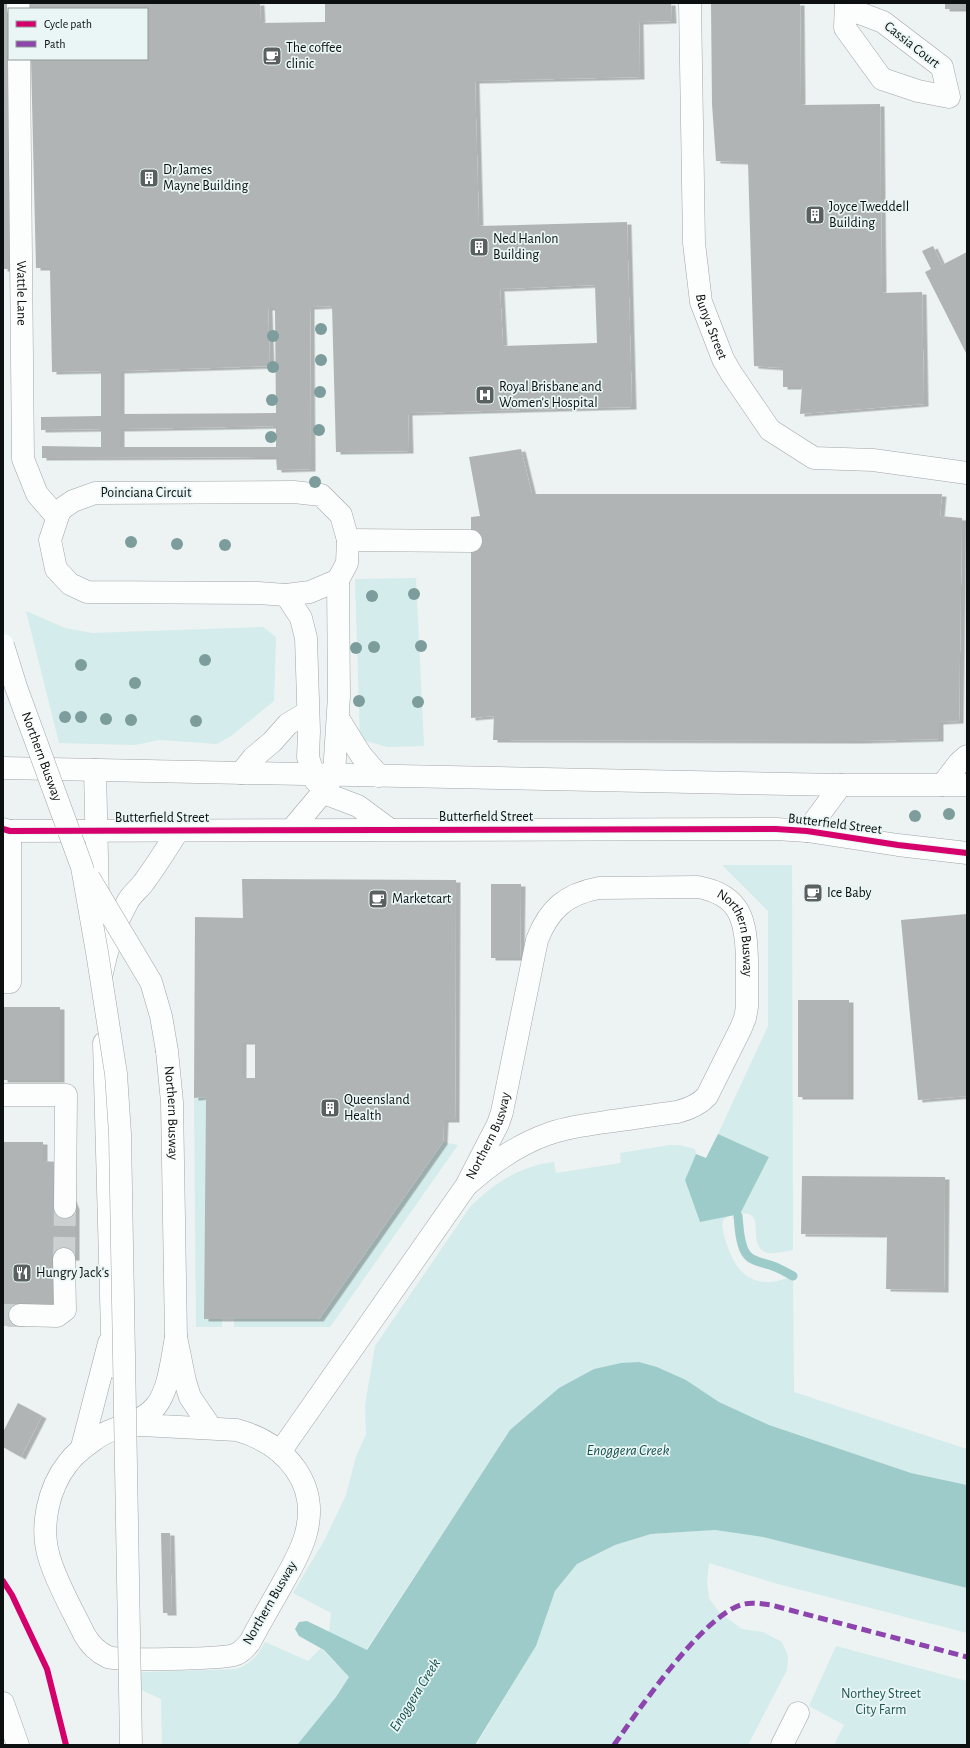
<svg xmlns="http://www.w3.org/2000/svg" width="970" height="1748" viewBox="0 0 970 1748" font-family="'Alegreya Sans',sans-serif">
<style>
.green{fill:#d4eceb}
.water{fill:#9dcbc9}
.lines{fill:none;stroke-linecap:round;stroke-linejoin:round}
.stream{stroke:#9dcbc9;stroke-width:9}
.building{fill:#b0b4b4;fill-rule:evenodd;filter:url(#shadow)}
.minor-tunnel{stroke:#cad1d0;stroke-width:22;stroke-dasharray:22 11;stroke-linecap:butt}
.minor-casing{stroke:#a1a6a6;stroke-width:23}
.highway-casing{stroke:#a1a6a6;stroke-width:23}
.minor{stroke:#fcfdfd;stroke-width:22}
.highway{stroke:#fcfdfd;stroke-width:22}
.minor-bridge-casing{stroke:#a1a6a6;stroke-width:23;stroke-linecap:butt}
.minor-bridge{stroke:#fcfdfd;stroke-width:22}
.quiet{stroke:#8e44ad;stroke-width:5;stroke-dasharray:10 5;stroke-linecap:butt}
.cycleway-casing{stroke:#e9f6f5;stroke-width:8}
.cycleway{stroke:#d6006c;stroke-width:6}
.tree{fill:#7c9d9c}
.labels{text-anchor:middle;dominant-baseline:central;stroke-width:3.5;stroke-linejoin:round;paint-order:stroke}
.street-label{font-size:14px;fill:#0c1010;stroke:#e9f6f5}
.poi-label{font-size:14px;fill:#0c1010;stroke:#e9f6f5;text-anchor:start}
.park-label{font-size:14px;fill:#205755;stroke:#e9f6f5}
.water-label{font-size:15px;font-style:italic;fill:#18504f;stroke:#e9f6f5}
</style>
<defs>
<filter id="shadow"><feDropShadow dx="4.5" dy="2.5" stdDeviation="0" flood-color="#0004"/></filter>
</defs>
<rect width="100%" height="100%" fill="#ecf3f2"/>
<path class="green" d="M416,578L424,746L387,747L360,739L355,579Z
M26,611L65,628L92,633L263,627L276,637L274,701L231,736L217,744L159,740L135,745L59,743Z
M722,865H792L793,1250C786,1251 775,1254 768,1253C744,1247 769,1209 740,1214L769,1157L718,1134L768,1026V911Z
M206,1097L204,1318H222V1327H196L194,1098Z
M443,1142L458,1145L330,1327H234V1319H319Z
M670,1145H679L695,1149L696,1154L685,1180L700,1222L728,1216L723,1220C721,1228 725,1238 727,1245C734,1266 746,1284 772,1282C779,1281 786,1278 793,1276L794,1392L967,1449V1485L911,1473L769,1425L719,1402L686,1380L657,1367L639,1362L510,1430L366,1650L329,1633L331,1613L293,1593L325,1539L346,1495L356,1457L366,1434L365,1405L375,1346L470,1207C494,1183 520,1166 554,1162L556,1173L621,1163L620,1153Z
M715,1530L763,1537L967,1588V1633L778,1584L709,1563L707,1582L709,1598L719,1612L742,1629L763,1632L782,1642L788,1656L787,1670L748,1745H476L536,1646L555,1591L577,1564L615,1545L651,1534Z
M265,1642L308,1661L321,1648L349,1677L336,1697L297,1745H162L161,1699L137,1688L118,1673L237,1669C251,1663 258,1656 265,1642Z
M836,1646L967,1681V1745H834L844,1725L809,1706Z"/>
<path class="water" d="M718,1134L769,1157L740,1214L700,1222L685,1180L696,1154L706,1158Z
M639,1362L657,1367L686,1380L719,1402L769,1425L911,1473L967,1485V1588L763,1537L715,1530L651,1534L615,1545L577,1564L555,1591L536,1646L475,1745H297L336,1697L349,1677L324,1650L299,1636L295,1629L299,1622L307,1621L367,1650L510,1430L559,1388L594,1369L621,1363Z"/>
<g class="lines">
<path class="stream" d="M738,1216C739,1225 739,1235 742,1244C746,1261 757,1261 770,1265C779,1268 786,1272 793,1276"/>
</g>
<path class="building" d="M3,3H23L9,9V59L21,269H3Z
M30,3H260L261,23L325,22V3H671L672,21L639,22L640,77L475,81L479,226L627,222L632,407L408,413L409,451L336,452L332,306L310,307L311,469L277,470L276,457L42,458V446L101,447V429L41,430V417L101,416V371L52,372L50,268H36L31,59H147V9H30ZM595,285L597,343L503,346L500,289ZM268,308H275L276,413L120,414V371L270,366ZM276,426V447H120V429Z
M711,3H800L801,105L880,104L882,293L922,292L924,404L800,414L802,387H783V368L754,366L748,162L716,161L712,104Z
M945,3H967V9H945Z
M933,246L942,265L967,252V355L925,272L931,269L922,251Z
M521,449L532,494H942L940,516L962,518L959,721L939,722V739L857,741L493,740L494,716L471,718V517L480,516L469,457Z
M242,879L456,880L455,1120H444L443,1142L319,1319H204L206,1097L194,1098L195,917L243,918ZM242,1042H255V1078H242Z
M491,884H521L520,958H491Z
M967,914V1096L918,1100L901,920Z
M798,1000H849V1097H798Z
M3,1007H60V1080H3Z
M3,1142H43V1161L58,1162L75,1207V1258L52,1259V1306L20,1324H3Z
M802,1176L945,1177L944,1290L886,1289L887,1235L801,1234Z
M18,1403L42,1416L21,1457L3,1447V1432Z
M161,1533H170L172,1613H163Z"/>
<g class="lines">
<path class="minor-tunnel" d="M64,1259L65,1207
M3,1315H20"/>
<defs>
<g id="minor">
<path d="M18,3V9"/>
<path id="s1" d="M690,3L694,243L701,302L723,359L731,373L770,430L814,458L873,460L967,473"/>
<path d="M846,3L845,28L882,79L918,91L949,97L942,67L883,22L846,8"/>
<path id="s2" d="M19,59L23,459L37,494L57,517"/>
<path d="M294,492L321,495L341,515L348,540L347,563L338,580L310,592L286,595L258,593L87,592L70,584L56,569L50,540L60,510L73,501L95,493Z"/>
<path d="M348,540L471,541"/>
<path d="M286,595L301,618L306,638L309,731L308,757L315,780L329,795L358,806L389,829"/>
<path d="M338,718L361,755L379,776"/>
<path d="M3,768L841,785H967"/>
<path d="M95,770L98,901"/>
<path d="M241,773L253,758L272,742L288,724L308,712"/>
<path d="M942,785L959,763L967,756"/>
<path d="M3,829L10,831C266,829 521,829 776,829L807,831L898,845L967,853"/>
<path d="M292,829L324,791L334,774L339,696L338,580"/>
<path d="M807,831L841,785"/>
<path d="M102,973C107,948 115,924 128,901C132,894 139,889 144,882C156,866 167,848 178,831"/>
<path d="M3,982H10V831"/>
<path d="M104,1043L112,1332L117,1368"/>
<path id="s3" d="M167,1051L172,1102L176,1337L185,1381L190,1397L211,1428"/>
<path d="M3,1095H66L65,1207"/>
<path d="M20,1315L57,1316L65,1310L64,1259"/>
<path d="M121,1427L141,1425L237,1430C286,1444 321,1484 305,1537C300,1553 292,1567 284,1581C273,1601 261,1621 250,1642C245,1648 241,1653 234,1655C221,1659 120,1661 108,1657C97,1652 90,1645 84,1634C72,1609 57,1584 49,1557C40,1527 48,1488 68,1463C76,1452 87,1445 98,1437C116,1425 140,1425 156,1406C169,1390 172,1358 176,1337"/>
<path d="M82,1447L109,1343"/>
<path id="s4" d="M280,1452L466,1186L498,1124L502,1112L537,940C549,909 566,894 599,888L698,887C742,895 746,922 747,960C747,976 747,991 747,1007L745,1018L741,1028L707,1096C699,1105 689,1109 677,1112C653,1115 629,1119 605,1122C586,1125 566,1127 548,1134C517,1145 490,1164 466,1186"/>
<path d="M782,1745L798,1713"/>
</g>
<path id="highway" d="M3,834L10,831
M3,1703L18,1745"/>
</defs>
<use href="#minor" class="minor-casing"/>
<use href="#highway" class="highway-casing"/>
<use href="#minor" class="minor"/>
<use href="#highway" class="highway"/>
<defs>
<g id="minor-bridge">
<path id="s5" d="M3,645L16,687L82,867L97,952L116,1074L120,1134L131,1745"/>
<path d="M89,878L151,982L161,1016L167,1051"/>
</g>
</defs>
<use href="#minor-bridge" class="minor-bridge-casing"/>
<use href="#minor-bridge" class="minor-bridge"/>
<path class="quiet" d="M614,1745C638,1711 704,1613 744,1604C753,1602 762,1604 771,1605L967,1657"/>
<defs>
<path id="cycleway" d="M3,829L10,831C266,829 521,829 776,829L807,831L898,845L967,853
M3,1581L12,1595L47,1669L66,1745"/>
</defs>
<use href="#cycleway" class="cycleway-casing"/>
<use href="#cycleway" class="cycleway"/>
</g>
<g class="tree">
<circle cx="321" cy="329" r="6"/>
<circle cx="273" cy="336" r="6"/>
<circle cx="321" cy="360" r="6"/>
<circle cx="273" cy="367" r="6"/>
<circle cx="320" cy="392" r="6"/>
<circle cx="272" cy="400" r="6"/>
<circle cx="319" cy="430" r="6"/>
<circle cx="271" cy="437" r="6"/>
<circle cx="315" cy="482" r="6"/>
<circle cx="131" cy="542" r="6"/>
<circle cx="177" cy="544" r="6"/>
<circle cx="225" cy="545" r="6"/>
<circle cx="414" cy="594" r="6"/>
<circle cx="372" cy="596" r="6"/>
<circle cx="421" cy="646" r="6"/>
<circle cx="374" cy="647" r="6"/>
<circle cx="356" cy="648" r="6"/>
<circle cx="205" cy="660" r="6"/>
<circle cx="81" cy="665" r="6"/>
<circle cx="135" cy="683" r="6"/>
<circle cx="359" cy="701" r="6"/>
<circle cx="418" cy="702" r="6"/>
<circle cx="65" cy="717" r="6"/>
<circle cx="81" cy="717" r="6"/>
<circle cx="106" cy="719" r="6"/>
<circle cx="131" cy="720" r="6"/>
<circle cx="196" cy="721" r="6"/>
<circle cx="949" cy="814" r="6"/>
<circle cx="915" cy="816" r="6"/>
</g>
<defs>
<symbol id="cafe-square" viewBox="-11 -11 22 22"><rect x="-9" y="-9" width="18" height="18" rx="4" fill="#5a5f5f" stroke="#e9f6f5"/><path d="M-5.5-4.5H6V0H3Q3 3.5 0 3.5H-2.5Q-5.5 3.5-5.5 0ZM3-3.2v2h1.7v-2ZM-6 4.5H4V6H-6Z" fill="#fff"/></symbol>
<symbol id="building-square" viewBox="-11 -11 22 22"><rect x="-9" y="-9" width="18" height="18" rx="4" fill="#5a5f5f" stroke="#e9f6f5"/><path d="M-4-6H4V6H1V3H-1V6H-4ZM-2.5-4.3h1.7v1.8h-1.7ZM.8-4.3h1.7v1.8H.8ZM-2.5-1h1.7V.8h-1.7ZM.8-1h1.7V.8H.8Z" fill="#fff"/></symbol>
<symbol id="hospital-square" viewBox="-11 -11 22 22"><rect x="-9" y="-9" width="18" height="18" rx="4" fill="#5a5f5f" stroke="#e9f6f5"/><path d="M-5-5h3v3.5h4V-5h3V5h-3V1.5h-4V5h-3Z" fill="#fff"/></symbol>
<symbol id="restaurant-square" viewBox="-11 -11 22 22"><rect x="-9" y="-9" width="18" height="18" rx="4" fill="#5a5f5f" stroke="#e9f6f5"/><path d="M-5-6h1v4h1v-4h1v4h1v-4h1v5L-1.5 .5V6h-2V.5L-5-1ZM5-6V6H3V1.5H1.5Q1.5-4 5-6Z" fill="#fff"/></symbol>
</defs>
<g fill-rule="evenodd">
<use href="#cafe-square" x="261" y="45" width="22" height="22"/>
<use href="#building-square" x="138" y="167" width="22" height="22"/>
<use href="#building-square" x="804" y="204" width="22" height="22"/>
<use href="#building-square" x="468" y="236" width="22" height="22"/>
<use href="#hospital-square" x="474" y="384" width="22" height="22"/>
<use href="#cafe-square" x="802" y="882" width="22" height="22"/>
<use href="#cafe-square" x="367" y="888" width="22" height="22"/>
<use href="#building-square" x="319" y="1097" width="22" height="22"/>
<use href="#restaurant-square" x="11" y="1262" width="22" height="22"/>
</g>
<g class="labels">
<g class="street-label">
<text transform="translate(912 45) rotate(38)">Cassia Court</text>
<text stroke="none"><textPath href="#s2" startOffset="234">Wattle Lane</textPath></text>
<text stroke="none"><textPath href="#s1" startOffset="326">Bunya Street</textPath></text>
<text x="146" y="493">Poinciana Circuit</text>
<text stroke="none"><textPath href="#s5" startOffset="118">Northern Busway</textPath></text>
<text x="486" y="817">Butterfield Street</text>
<text x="162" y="818">Butterfield Street</text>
<text transform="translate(835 824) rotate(7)">Butterfield Street</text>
<text stroke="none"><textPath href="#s4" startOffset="835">Northern Busway</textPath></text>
<text stroke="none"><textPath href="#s3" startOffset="62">Northern Busway</textPath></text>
<text stroke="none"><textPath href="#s4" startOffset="380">Northern Busway</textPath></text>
<text transform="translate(270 1603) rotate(-60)">Northern Busway</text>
</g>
<g class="poi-label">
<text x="286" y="48">The coffee<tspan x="286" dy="16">clinic</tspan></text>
<text x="163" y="170">Dr James<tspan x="163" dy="16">Mayne Building</tspan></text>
<text x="829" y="207">Joyce Tweddell<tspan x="829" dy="16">Building</tspan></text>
<text x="493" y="239">Ned Hanlon<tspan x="493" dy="16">Building</tspan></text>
<text x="499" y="387">Royal Brisbane and<tspan x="499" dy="16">Women’s Hospital</tspan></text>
<text x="827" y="893">Ice Baby</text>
<text x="392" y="899">Marketcart</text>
<text x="344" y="1100">Queensland<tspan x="344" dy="16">Health</tspan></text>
<text x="36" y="1273">Hungry Jack's</text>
</g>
<g class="park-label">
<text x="881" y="1694">Northey Street<tspan x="881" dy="16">City Farm</tspan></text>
</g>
<g class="water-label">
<text x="628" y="1450">Enoggera Creek</text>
<text transform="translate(415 1695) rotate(-58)">Enoggera Creek</text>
</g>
</g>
<rect width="970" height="1748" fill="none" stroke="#0c1010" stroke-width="8"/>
<rect x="8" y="8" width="140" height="52" fill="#e9f6f5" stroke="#919a99"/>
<rect x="16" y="21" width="20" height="6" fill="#d6006c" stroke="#919a99"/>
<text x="44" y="28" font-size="12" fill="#0c1010">Cycle path</text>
<rect x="16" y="41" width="20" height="6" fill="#8e44ad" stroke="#919a99"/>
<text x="44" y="48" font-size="12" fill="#0c1010">Path</text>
</svg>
